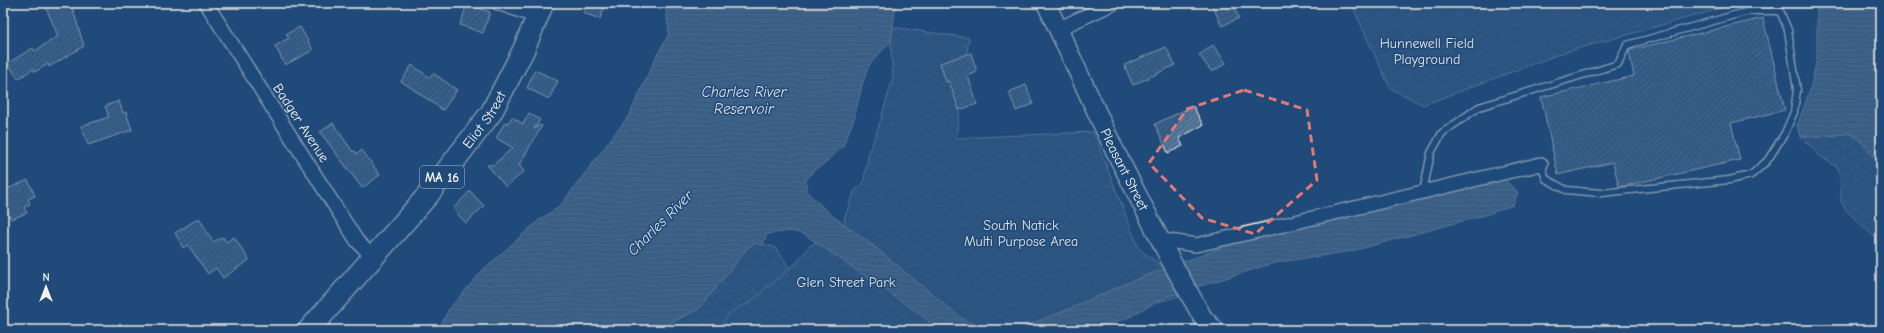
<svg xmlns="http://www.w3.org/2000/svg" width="1884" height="333" viewBox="0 0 1884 333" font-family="'Comic Neue',sans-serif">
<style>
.wetland{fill:url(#wetland-marsh);stroke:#97a8b8}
.park{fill:url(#park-tufts);stroke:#97a8b8}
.water{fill:url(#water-rules);stroke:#9cacbb}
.building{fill:url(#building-hatch);stroke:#f4f1e8}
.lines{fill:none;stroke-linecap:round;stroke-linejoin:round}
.lane-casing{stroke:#f4f1e8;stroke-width:9}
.street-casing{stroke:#f4f1e8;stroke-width:16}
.secondary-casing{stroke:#f4f1e8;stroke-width:21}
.primary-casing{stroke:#f4f1e8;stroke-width:24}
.lane{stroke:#1f4a7a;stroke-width:6}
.street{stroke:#1f4a7a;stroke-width:13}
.secondary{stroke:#1f4a7a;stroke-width:18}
.primary{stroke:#1f4a7a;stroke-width:21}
.marked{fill:none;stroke:#e27875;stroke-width:3;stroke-dasharray:8 5;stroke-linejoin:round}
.labels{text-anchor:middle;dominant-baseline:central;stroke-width:3;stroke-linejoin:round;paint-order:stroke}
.shield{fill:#1f4a7a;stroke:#b4bfc7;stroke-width:1}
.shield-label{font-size:13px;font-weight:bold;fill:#f4f1e8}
.park-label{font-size:14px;fill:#e1e2de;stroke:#1f4a7a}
.street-label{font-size:14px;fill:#f4f1e8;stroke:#1f4a7a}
.water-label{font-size:15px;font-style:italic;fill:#dee0dd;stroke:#1f4a7a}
</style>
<defs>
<pattern id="wetland-marsh" width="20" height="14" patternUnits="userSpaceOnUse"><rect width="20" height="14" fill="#3a5f88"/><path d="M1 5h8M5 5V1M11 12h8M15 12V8" fill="none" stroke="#577699"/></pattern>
<pattern id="park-tufts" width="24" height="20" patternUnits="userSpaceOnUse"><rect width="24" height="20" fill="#3a5f88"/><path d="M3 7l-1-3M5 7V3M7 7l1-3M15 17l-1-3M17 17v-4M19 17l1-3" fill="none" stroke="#577699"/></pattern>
<pattern id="water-rules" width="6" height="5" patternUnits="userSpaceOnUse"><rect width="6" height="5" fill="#627e9d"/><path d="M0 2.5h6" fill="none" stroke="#58687a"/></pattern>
<pattern id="building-hatch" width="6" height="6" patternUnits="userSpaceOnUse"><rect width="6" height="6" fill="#4d6e92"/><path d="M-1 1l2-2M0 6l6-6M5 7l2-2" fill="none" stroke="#708aa6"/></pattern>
</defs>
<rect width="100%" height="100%" fill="#1f4a7a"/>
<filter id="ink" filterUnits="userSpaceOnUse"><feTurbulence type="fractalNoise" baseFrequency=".025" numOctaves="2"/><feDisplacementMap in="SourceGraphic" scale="8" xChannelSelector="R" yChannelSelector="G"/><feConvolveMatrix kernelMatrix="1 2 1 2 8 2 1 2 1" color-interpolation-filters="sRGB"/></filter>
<g filter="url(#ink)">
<path class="wetland" d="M1850,133L1858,138L1881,166V244L1846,210L1841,201V184L1838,168L1820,156L1800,136L1820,137Z
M755,243L775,247L794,274L890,330H661L670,323L700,308L747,248Z"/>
<path class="park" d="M1351,3H1740L1562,53L1423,105L1390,88Z
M892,27L969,38L956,138L1093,132L1139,249L1196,291L1061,330H716L732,311L749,303L797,262L810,246L841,227L845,221L844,219L855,190L863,185L869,151L877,132L893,78L891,46Z"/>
<path class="water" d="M665,3H896L891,41L869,65L862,85L854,119L843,146L825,163L814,170L806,180V191L829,213L876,248L961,318L985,330H939L917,312L804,234L790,231L767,234L763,245L755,243L747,248L700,308L670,323L661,330H438L449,309L483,270L538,221L560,206L630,114L656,57L669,34Z
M1817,3H1881V166L1858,138L1850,133L1820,137L1800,136L1797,126L1810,90L1817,58Z
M1479,180H1505L1518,192L1513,205L1485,215L1352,251L1274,263L1168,296L1125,319L1088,330H1014L1062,312L1132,281L1250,237Z"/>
<path class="building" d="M44,3H71L84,46L49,67L48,64L35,72L33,69L18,79L8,63L33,48L35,51L58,36Z
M588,3H606L600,19L583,13Z
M1211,3H1232L1239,18L1222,26Z
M467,4L490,12L483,33L460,25Z
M1763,18L1785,110L1731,123L1740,160L1619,187L1613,162L1558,175L1541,97L1634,76L1629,52L1630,50Z
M300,27L313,50L285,65L275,46L289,38L286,34Z
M1213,45L1226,63L1212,72L1199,55Z
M1166,47L1175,65L1133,85L1124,65Z
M971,53L977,72L968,76L977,104L959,110L949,81L946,82L940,63Z
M412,65L430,78L433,73L457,90L443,110L401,81Z
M535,70L558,81L549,99L527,88Z
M1026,85L1033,104L1016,111L1009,92Z
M119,101L123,113L126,112L132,130L88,145L81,126L109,117L105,106Z
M1193,106L1203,125L1179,138L1183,146L1168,153L1155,124Z
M529,113L540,120L534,129L540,125L542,126L519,165L524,171L506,187L487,165H493L513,148L496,138L505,122L508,123L512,117L523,124Z
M333,123L353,152L355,151L357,154L362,150L380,175L362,188L320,132Z
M28,180L35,196L28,199L30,204L24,207L27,213L11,219L7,211L3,213V191Z
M470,191L484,206L466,223L453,209Z
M199,218L213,242L223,237L226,242L234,237L249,260L223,278L216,268L208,274L188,245L183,248L175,233Z"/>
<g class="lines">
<defs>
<path id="lane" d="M1423,192L1431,153L1442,133L1479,107L1618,64L1627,45L1749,11H1780L1788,30L1797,90L1794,112L1785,133L1767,161L1751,175L1729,180L1601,193L1566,190L1546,179L1541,164"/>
<path id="street" d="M206,3L357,241L373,257
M498,3L538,17
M1058,29L1114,3
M1162,240L1196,245L1262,230L1541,164"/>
<g id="secondary">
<path id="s1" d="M1046,3L1113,147L1171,261L1203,318L1215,330"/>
</g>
<g id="primary">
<path id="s2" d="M309,330L428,195L491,113L524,49L543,3"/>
</g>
</defs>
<use href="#lane" class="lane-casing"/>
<use href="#street" class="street-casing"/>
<use href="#secondary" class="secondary-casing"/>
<use href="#primary" class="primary-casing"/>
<use href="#lane" class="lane"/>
<use href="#street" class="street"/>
<use href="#secondary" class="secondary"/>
<use href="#primary" class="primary"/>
</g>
</g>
<path d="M0 0H1884V333H0ZM1244,90L1307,110L1317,180L1255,234L1202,218L1149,163L1187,109Z" fill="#1f4a7a" fill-opacity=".55" fill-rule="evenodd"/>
<path class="marked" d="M1244,90L1307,110L1317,180L1255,234L1202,218L1149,163L1187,109Z"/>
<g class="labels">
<rect class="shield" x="420" y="166" width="44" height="22" rx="3"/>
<g class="shield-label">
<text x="442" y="177">MA 16</text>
</g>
<g class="park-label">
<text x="1427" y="43">Hunnewell Field<tspan x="1427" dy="16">Playground</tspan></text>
<text x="1021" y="225">South Natick<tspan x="1021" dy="16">Multi Purpose Area</tspan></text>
<text x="846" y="282">Glen Street Park</text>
</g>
<g class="street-label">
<text stroke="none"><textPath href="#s2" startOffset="274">Eliot Street</textPath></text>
<text transform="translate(301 123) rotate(57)">Badger Avenue</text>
<text stroke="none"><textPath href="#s1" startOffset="184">Pleasant Street</textPath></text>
</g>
<g class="water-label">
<text x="744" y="92">Charles River<tspan x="744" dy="17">Reservoir</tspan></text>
<text transform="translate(660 223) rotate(-45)">Charles River</text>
</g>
</g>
<rect width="1884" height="333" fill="none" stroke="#1f4a7a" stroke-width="16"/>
<rect x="8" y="8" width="1868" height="317" fill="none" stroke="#f4f1e8" stroke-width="1.5" filter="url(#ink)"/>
<g transform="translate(46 287)" stroke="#1f4a7a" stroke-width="3" paint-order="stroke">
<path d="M0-3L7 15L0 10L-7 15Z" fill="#f4f1e8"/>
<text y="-6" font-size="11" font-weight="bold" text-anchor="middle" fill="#f4f1e8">N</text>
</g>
</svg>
